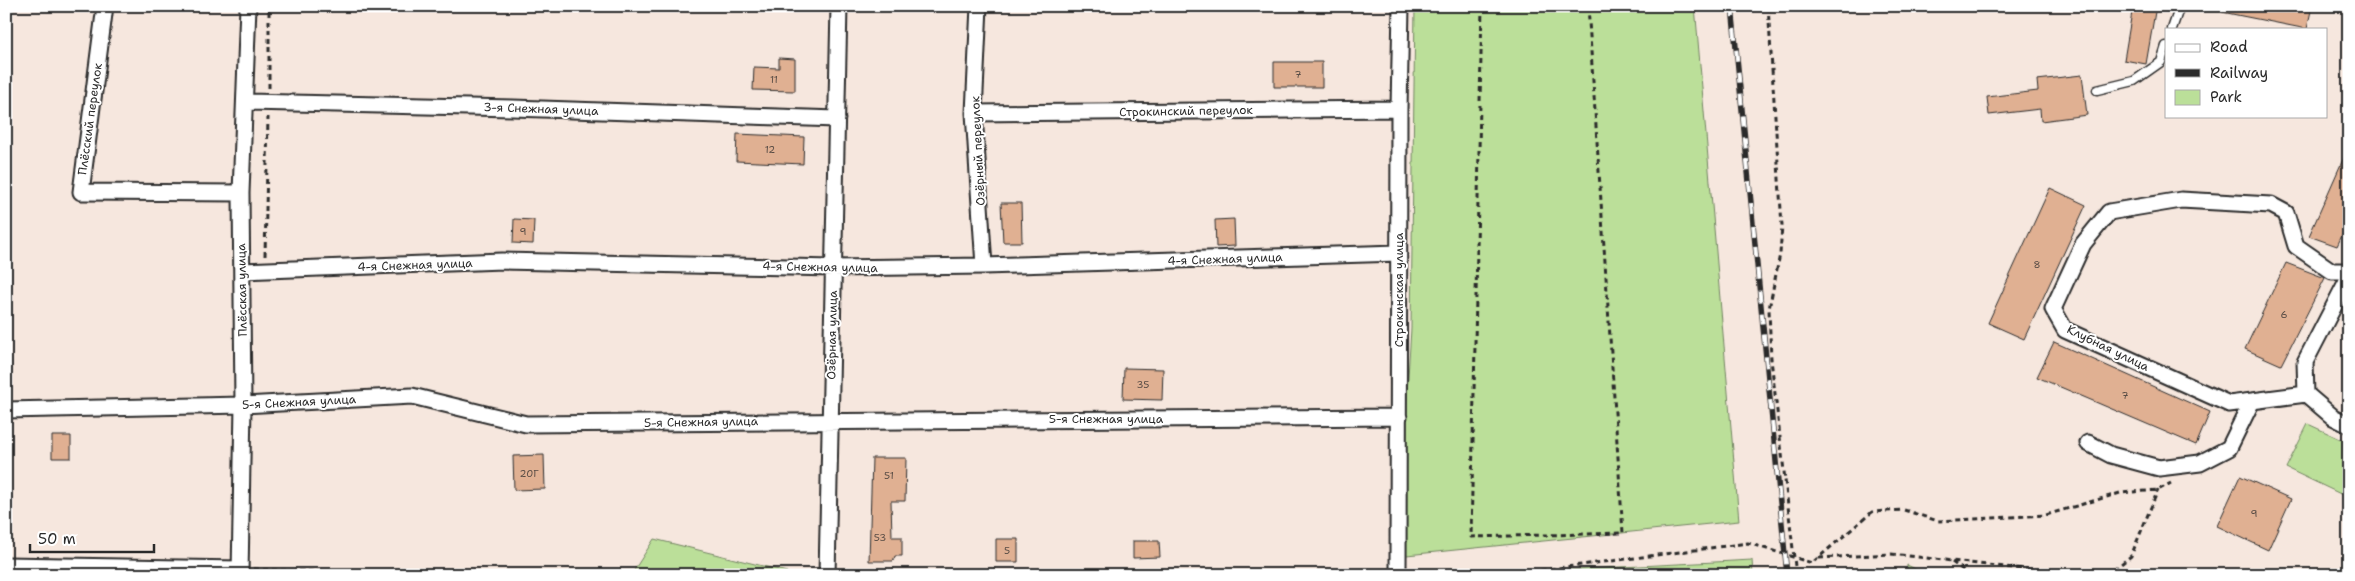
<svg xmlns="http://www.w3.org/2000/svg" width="2355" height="581" viewBox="0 0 2355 581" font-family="'Shantell Sans',sans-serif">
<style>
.green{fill:#bbdf99;stroke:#738562}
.building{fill:#e0b092;stroke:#2b2b2b}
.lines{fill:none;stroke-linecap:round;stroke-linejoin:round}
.service-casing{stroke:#2b2b2b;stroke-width:11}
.minor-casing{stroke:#2b2b2b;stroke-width:19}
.path{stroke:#2b2b2b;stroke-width:3;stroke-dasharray:5 4;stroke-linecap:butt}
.service{stroke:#fff;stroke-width:8}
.minor{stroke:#fff;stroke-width:15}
.rail-casing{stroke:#2b2b2b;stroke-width:5.5}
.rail{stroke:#fff;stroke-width:4;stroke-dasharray:11;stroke-linecap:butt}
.labels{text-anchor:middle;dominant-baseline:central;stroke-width:4;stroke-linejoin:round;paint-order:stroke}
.number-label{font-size:10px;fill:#584c45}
.street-label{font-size:12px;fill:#2b2b2b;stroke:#fff}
</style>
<rect width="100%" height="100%" fill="#f6e7de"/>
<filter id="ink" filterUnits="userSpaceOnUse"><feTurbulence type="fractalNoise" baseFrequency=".02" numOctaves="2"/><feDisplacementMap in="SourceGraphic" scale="10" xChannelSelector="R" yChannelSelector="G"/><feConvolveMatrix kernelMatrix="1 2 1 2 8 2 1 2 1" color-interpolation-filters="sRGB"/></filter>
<g filter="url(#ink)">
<path class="green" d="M1415,6H1695L1739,521L1397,556L1411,329Z
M2308,424L2349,443V498L2286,468Z
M654,539L787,572L788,575H631Z
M1752,560L1753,575H1527L1528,572Z
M1907,565L1928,575H1907Z"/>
<path class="building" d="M2133,6H2156L2146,64L2124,60Z
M2222,6H2312L2307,29L2222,12Z
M779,58L795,59V91L753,90L754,67L779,68Z
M1274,62H1322V87H1274Z
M2082,75L2087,115L2041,121L2040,109L1989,115L1987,97L2038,91L2037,80Z
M737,134L804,137L803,164L736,161Z
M2349,146V221L2337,246L2309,236Z
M2050,188L2086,205L2024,339L1988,323Z
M1001,203H1021L1022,242H1003Z
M514,219L534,220L533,244L513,243Z
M1234,219L1235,246L1216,247L1215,220Z
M2286,263L2325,278L2281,365L2245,349Z
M2054,342L2210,412L2196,445L2037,377Z
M1124,368L1163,369L1162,400L1123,399Z
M52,436H71V458H52Z
M544,455L545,489L514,490L513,456Z
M872,458H906L905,501H891L892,537H902V556H895L893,561H869Z
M2240,476L2291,499L2268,550L2217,526Z
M996,539H1018V562H996Z
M1133,541H1159L1160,557L1133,558Z"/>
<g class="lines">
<defs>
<path id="service" d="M2172,29L2180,6
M2097,90L2134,81L2161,62L2166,46"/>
<path id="minor" d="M105,6L81,192L241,193
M979,6L974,113L984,266
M245,102L513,108L837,119
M974,113L1399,109
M242,271L502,261L833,268L984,266L1398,253
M2306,394L2229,404L2065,330L2053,309L2083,244L2109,212L2181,200L2271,205L2286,213L2296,246L2332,271H2349
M2306,394L2305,362L2349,277
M2306,394L2333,417L2349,425
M6,410L243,405L412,396L526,424L1399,417
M2088,443L2111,455L2159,468L2200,463L2229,448L2252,401
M6,565L240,569
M240,575L243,405L241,193L248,6
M827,575L839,6
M1398,575L1399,109L1401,6"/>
</defs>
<use href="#service" class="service-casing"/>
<use href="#minor" class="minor-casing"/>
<path class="path" d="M1482,6L1471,537L1623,533L1588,6
M1768,6L1782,226L1780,254L1769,309L1771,359L1796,575
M269,88V6
M265,256L268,117
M1819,558L1891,554L2075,575
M1952,562L1970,575
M254,569L396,575
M1505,575L1748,543L1812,563L1872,512L1904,510L1938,521L2046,515L2120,493L2158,490L2171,483
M2107,575L2131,556L2158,490"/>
<use href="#service" class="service"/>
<use href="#minor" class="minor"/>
<defs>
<path id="rail" d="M1732,6L1787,575"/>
</defs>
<use href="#rail" class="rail-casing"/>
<use href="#rail" class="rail"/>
</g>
</g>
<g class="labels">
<g class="number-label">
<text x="1298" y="74">7</text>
<text x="774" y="79">11</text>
<text x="770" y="149">12</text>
<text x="523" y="231">9</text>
<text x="2037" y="264">8</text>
<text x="2284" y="314">6</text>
<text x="1143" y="384">35</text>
<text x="2125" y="395">7</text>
<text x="529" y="473">20Г</text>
<text x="889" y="475">51</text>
<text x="2254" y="513">9</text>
<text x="880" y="537">53</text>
<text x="1007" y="550">5</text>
</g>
<g class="street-label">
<text transform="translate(541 109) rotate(2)">3-я Снежная улица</text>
<text transform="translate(1186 111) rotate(-1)">Строкинский переулок</text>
<text transform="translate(90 119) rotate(-82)">Плёсский переулок</text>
<text transform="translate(978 151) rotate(-93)">Озёрный переулок</text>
<text transform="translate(1225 259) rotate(-2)">4-я Снежная улица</text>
<text transform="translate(415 265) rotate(-2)">4-я Снежная улица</text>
<text transform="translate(820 267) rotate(1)">4-я Снежная улица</text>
<text transform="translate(242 290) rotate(-91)">Плёсская улица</text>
<text transform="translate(1399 290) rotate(-90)">Строкинская улица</text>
<text transform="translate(832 335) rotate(-89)">Озёрная улица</text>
<text transform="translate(2108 348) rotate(26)">Клубная улица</text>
<text transform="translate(299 402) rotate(-3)">5-я Снежная улица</text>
<text x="1106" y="419">5-я Снежная улица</text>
<text transform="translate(701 422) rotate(-1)">5-я Снежная улица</text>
</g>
</g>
<rect width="2355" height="581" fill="none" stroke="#fff" stroke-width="25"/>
<rect x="12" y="12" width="2330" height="556" fill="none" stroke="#2b2b2b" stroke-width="2" filter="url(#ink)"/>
<rect x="2165" y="28" width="162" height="90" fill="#ffffff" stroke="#aaaaaa"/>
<rect x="2175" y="44" width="25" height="8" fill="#ffffff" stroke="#aaaaaa"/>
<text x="2210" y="52" font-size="15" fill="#2b2b2b">Road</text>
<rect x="2175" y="69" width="25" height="8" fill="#2b2b2b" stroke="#aaaaaa"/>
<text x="2210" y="78" font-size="15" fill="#2b2b2b">Railway</text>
<rect x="2175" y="90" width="25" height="15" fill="#bbdf99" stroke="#aaaaaa"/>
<text x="2210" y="102" font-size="15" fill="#2b2b2b">Park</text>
<path d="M30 544v8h124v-8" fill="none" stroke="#2b2b2b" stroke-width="2.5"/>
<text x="38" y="544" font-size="15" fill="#2b2b2b" stroke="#ffffff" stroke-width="4" paint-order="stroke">50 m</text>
</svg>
